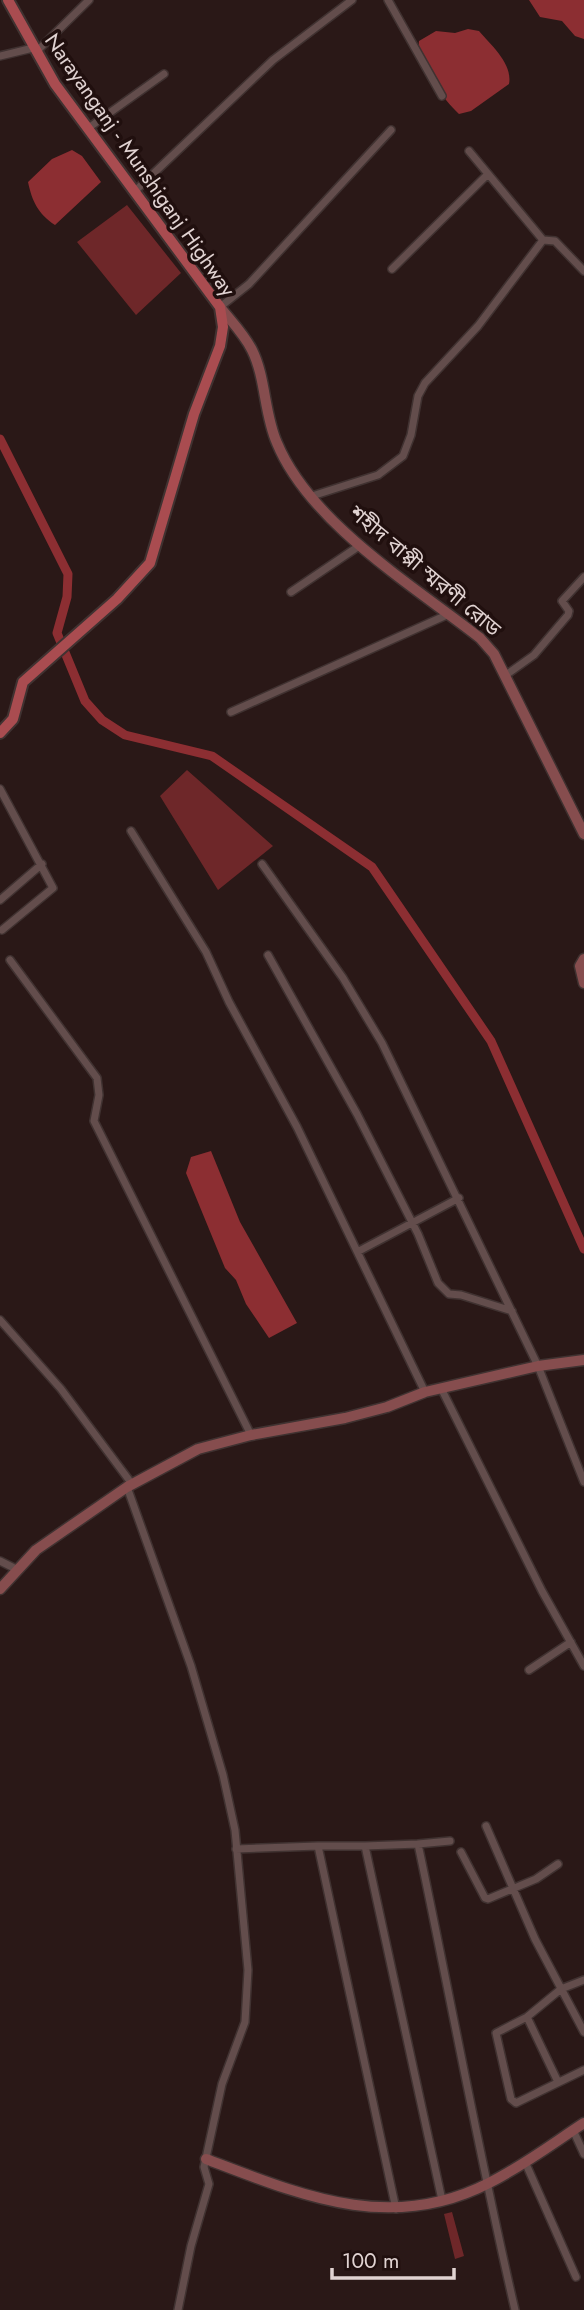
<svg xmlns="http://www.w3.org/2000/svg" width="584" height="2310" viewBox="0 0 584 2310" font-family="Jost,'Noto Sans Bengali',sans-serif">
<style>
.green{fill:#6e2729}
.water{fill:#8c2e32}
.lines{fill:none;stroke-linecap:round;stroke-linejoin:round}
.canal{stroke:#8c2e32;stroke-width:9}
.street-casing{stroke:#403231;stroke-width:10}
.secondary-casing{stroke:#403231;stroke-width:13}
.primary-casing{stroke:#403231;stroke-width:14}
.street{stroke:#634d4c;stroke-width:7}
.secondary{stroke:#864d4e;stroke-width:10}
.primary{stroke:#a94c50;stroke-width:10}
.labels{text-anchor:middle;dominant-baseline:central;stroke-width:7;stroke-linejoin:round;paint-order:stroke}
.street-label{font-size:21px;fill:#e1d3d2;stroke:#200f0e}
</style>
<rect width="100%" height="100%" fill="#2a1817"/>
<path class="green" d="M127,205L181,273L136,315L77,242Z
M187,770L273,846L218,890L160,796Z
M452,2212L464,2256L455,2259L444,2214Z"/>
<path class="water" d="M529,0H584V39L575,36L562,21L540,17Z
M468,29L479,31C491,45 513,64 509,84L471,111L459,114C443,99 416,63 419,41L436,31L455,33Z
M72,150L82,156L101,182L55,225C38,214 32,201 28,182L52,159Z
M211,1151L240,1222L297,1323L269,1338L246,1304L236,1280L225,1268L186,1173L191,1157Z"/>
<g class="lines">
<path class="canal" d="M0,439L68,574L67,597L57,633L85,701L102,720L125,735L212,756L372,867L491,1041L584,1249"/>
<defs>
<path id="street" d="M388,0L442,96
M36,52L89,0
M0,56L33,48
M87,129L164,74
M134,192L273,60L352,0
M543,240L555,241L584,271
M392,269L488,174
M220,307L249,284L391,130
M312,496L378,475L403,456L411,435L418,396L425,383L478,326L543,240L469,151
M291,592L359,546
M506,675L534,655L568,615L569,611L562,601L584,577
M231,712L449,614
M0,789L53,888L2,930
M131,831L206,952L229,1002L297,1127L425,1392
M262,864L343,978L382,1043L538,1366L584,1482
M0,900L42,864
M268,955L357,1114L418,1234L438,1283L449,1294L461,1295L512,1311
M10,960L97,1078L99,1095L94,1121L251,1435
M359,1251L459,1198
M0,1320L61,1389L132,1484
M441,1388L542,1591L584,1666
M127,1487L191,1666L223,1775L235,1830L248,1970L245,2022L222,2084L204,2167L209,2184L191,2246L178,2310
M0,1561L18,1570
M529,1670L571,1642
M486,1826L535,1939L584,2032
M450,1841L418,1844C451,2000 479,2155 515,2310
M318,1846H365L442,2200
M365,1846L418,1844
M236,1849L318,1846L396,2209
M461,1852L485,1898L488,1899L536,1879L558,1864
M584,1980L561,1989L527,2017L496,2033L511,2099L516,2103L584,2070
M527,2017L558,2082
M573,2130L584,2154
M526,2164L576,2277"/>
<path id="secondary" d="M220,307C231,321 244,334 252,350C266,378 264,414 277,443C310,523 414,586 480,638L494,654L584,834
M584,959L580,966L584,983
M0,1589L36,1550L127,1487L198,1449L251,1435L345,1418L387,1407L425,1392L538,1366L584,1360
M206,2159C301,2195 390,2234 489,2183C523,2166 552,2144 584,2123"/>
<path id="primary" d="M0,733L13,719L23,682L117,599L150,563L194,414L220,346L223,327L220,307L55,84L8,0"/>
</defs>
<use href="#street" class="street-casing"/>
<use href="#secondary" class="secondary-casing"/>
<use href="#primary" class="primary-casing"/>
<use href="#street" class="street"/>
<use href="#secondary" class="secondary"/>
<use href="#primary" class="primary"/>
</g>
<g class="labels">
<g class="street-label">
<text transform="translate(140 165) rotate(55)">Narayanganj - Munshiganj Highway</text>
<text transform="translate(425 571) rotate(40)">শহীদ বাপ্পী স্মরণী রোড</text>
</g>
</g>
<path d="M332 2268v10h122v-10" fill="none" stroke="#e1d3d2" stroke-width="3.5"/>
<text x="342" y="2268" font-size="21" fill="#e1d3d2" stroke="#200f0e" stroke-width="5" paint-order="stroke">100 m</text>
</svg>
